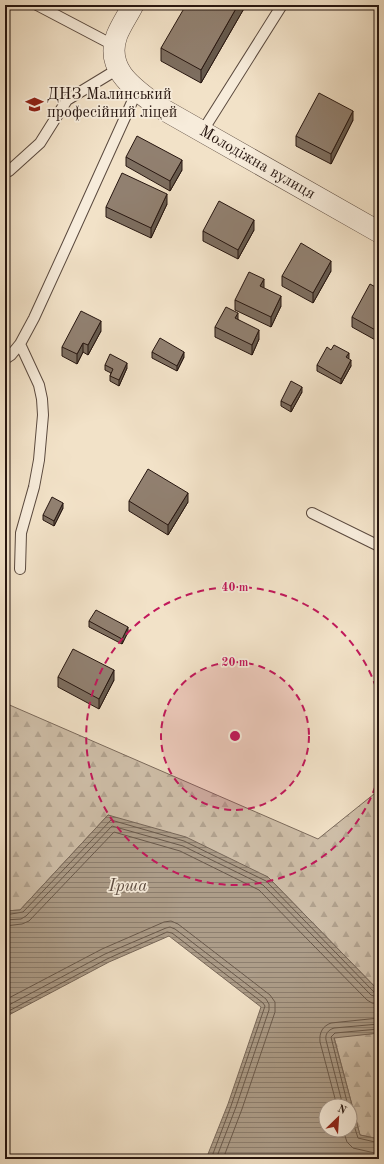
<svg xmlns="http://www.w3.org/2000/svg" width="384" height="1164" viewBox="0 0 384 1164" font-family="'Old Standard TT',serif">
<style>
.forest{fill:url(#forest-firs);stroke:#7b6a5c}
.water{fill:url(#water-rules);stroke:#776759;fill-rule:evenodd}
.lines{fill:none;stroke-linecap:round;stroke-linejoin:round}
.shore{stroke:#6a5a4c;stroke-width:1}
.lane-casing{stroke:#5a493e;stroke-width:12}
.street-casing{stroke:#5a493e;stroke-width:22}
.lane{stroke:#f7ecdb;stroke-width:10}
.street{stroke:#f7ecdb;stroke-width:21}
.wall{fill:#7d6e60;stroke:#271610}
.shaded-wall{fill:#665a4e;stroke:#271610}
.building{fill:#918070;stroke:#271610}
.ring{fill:none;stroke:#c2185b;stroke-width:2;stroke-dasharray:7 5}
.labels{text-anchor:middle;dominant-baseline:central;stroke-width:3.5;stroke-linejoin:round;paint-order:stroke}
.poi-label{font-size:16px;fill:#271610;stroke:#f7ecdb;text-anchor:start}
.street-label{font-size:16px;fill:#271610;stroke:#f7ecdb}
.water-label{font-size:17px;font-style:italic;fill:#5d4c40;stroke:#f7ecdb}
.centre{fill:#c2185b;stroke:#f7ecdb;stroke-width:2}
.ring-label{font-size:12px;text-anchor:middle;font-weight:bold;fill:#c2185b;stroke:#f7ecdb;stroke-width:3.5;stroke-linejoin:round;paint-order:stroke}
</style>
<defs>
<pattern id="forest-firs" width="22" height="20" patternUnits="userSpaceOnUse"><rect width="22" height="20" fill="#cfbfa9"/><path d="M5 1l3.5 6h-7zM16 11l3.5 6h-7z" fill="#b2a390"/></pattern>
<pattern id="water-rules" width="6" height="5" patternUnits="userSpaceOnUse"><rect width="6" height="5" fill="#ad9d89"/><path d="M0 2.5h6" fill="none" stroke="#8d7f6f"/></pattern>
</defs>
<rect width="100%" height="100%" fill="#f2e2c8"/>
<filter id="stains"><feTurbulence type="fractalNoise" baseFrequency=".005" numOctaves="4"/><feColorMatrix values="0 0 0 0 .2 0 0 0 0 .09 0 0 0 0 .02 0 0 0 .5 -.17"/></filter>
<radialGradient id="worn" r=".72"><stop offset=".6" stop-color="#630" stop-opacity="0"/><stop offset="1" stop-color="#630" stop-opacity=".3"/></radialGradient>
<path class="forest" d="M5,703L318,839L379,790V991L268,877L108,815L20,910L5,911Z
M379,1033V1139L360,1135L334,1037Z"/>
<path class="water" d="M108,815L186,837L268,877L379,991V1033L334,1038L360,1135L379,1139V1159H206L228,1104L261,1007L169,936L109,962L5,1017V911L20,910ZM326,1106H350V1130H326Z"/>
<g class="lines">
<path class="shore" d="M5,915L23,912L111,820L184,841L266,881L374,992L379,993
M5,920L21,919L26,916L112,826L183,846L263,885L371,995L379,998
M5,926L22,924L29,921L114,832L180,851L259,890L367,1000L372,1003L379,1004
M5,1000L102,949L164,922L171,921L178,924L270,995L275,1002V1012L242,1109L223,1159
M5,1007L105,954L166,928L170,927L175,929L266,999L269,1004V1010L236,1107L216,1159
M5,1013L107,959L167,932L172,933L263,1003L265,1006L231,1106L211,1159
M337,1106L320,1042C319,1032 323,1026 331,1023L379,1018
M343,1106L326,1040C325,1034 328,1030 334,1028L379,1024
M348,1106L331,1037L335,1033L379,1029
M350,1113L358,1138L379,1143
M343,1130L347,1142L353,1148L379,1154"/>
<defs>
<path id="lane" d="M37,5L115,46
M202,132L282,5
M5,169L9,171L40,143L67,100L118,69
M5,359L11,355L20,344
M312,513L379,546
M20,569L21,533L34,487L39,460L43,415L42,399L39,385L20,344L34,318L66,248L137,91"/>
<path id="street" d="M133,5C128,15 121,25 117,35C104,70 135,89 159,107L379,232"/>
</defs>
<use href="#lane" class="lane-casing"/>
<use href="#street" class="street-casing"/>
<use href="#lane" class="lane"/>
<use href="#street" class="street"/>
</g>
<path class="wall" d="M246,5L201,83L161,61V48Z
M353,120L331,164L296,146V136Z
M126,157L182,170L170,191L126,166Z
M379,176V190L377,189V179Z
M167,204L151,238L106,217V207Z
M254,230L238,259L203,241V231Z
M331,271L313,303L282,286V276Z
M379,289V342L352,327V317Z
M235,300L281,306L271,327L235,310Z
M238,319L259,339L252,355L215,337V327Z
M101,331L88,355L83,352L77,364L62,356V347Z
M152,352L184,357L177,371L152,358Z
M349,358L348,359L351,366L341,384L317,371V365Z
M105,365L127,368L119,386L110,381V376L111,373L105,370Z
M302,392L291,412L281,406V401Z
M129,501L188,502L168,535L129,511Z
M63,508L54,526L43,520V515Z
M89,621L128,632L122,644L89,627Z
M58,677L114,680L99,709L58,687Z"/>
<path class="shaded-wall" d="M238,5H246L201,83V70Z
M353,111V120L331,164V154Z
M182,160V170L170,191V181Z
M167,194V204L151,238V228Z
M254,220V230L238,259V250Z
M331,261V271L313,303V293Z
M264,279V289L260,286Z
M281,296V306L271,327V317Z
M238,313V323L235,318Z
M101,321V331L88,355V345Z
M259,330V339L252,355V345Z
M83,343V352L77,364V354Z
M184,352V357L177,371V366Z
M349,353V358L346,363V357Z
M351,360V366L341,384V379Z
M127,363V368L119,386V380Z
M302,387V392L291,412V406Z
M188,493V502L168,535V525Z
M63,503V508L54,526V521Z
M128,627V632L122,644V639Z
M114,670V680L99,709V699Z"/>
<path class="building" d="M186,5H238L201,70L161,48Z
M319,93L353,111L331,154L296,136Z
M137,136L182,160L170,181L126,157Z
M122,173L167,194L151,228L106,207Z
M219,201L254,220L238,250L203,231Z
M301,243L331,261L313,293L282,276Z
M249,272L264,279L260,286L281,296L271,317L235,300Z
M370,284L379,289V332L352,317Z
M226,307L238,313L235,318L259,330L252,345L215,327Z
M81,311L101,321L88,345L83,343L77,354L62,347Z
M160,338L184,352L177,366L152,352Z
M334,345L349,353L346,357L351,360L341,379L317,365L327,347L331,350Z
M110,354L127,363L119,380L110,376L113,369L105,365Z
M291,381L302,387L291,406L281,401Z
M148,469L188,493L168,525L129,501Z
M52,497L63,503L54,521L43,515Z
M96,610L128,627L122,639L89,621Z
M73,649L114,670L99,699L58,677Z"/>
<circle cx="235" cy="736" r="74" fill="#c2185b" fill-opacity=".12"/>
<g class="ring">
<circle cx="235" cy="736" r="74"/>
<path d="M379 775A149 149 0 1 1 379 697"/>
</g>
<defs>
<symbol id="university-bare" viewBox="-9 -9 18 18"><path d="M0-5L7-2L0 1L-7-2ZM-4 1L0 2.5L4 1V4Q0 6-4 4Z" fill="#8f2418" stroke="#f7ecdb" stroke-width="2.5" paint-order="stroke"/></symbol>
</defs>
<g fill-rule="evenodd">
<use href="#university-bare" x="22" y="92" width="25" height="25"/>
</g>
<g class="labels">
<g class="poi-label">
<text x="47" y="95">ДНЗ Малинський<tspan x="47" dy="18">професійний ліцей</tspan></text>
</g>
<g class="street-label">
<text transform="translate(257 163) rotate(30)">Молодіжна вулиця</text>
</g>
<g class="water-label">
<text x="128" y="886">Ірша</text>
</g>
</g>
<circle cx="235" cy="736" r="6" class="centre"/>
<g class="ring-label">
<text x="235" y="591">40 m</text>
<text x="235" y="666">20 m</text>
</g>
<rect width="384" height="1164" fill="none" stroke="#f2e2c8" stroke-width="20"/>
<rect x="6" y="6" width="372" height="1152" fill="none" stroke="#271610" stroke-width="2"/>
<rect x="10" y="10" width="364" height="1144" fill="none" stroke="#271610"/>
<g transform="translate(338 1118) rotate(25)"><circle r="19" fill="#f7ecdb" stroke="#a4968a"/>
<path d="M0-3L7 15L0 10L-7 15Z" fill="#8f2418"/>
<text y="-6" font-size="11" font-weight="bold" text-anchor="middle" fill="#271610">N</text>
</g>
<rect width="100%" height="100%" filter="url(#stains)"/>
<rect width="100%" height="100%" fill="url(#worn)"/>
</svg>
